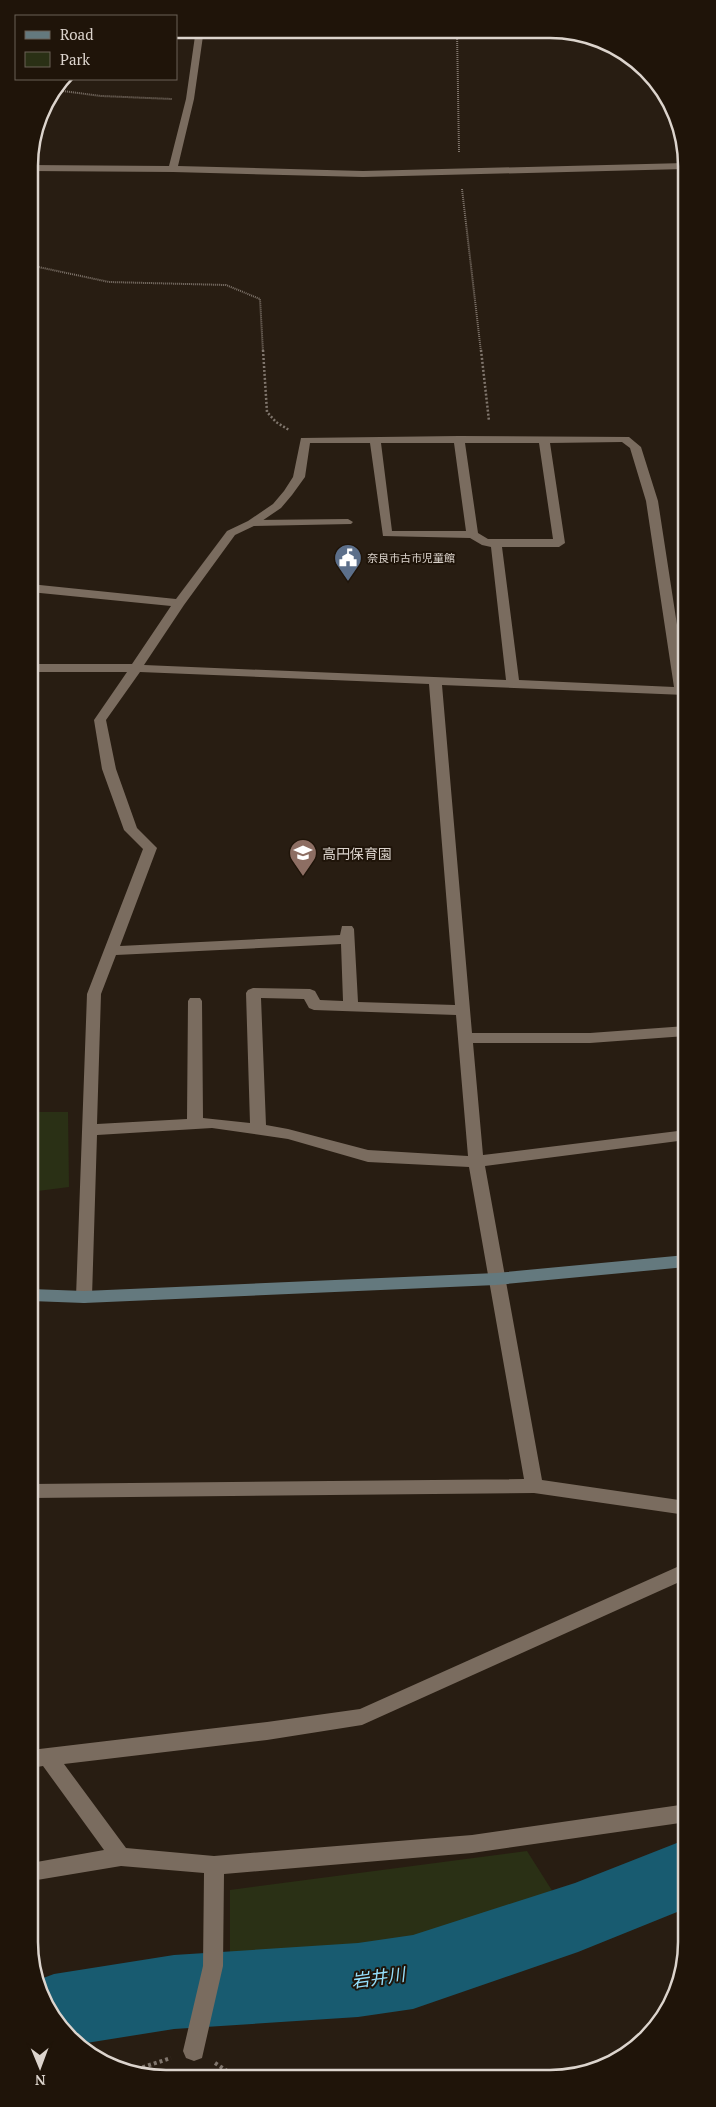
<svg xmlns="http://www.w3.org/2000/svg" width="716" height="2107" viewBox="0 0 716 2107" font-family="'PT Serif','Noto Sans JP',serif">
<style>
.green{fill:#2a3015}
.lines{fill:none;stroke-linecap:round;stroke-linejoin:round}
.river{fill:#185b70;fill-rule:evenodd}
.path-far2{stroke:#80766d;stroke-width:2;stroke-dasharray:1 1;stroke-linecap:butt}
.path-far1{stroke:#80766d;stroke-width:2.5;stroke-dasharray:2 2;stroke-linecap:butt}
.path{stroke:#80766d;stroke-width:4;stroke-dasharray:3 3;stroke-linecap:butt}
.lane{fill:#7a6c5f;fill-rule:evenodd}
.street{fill:#7a6c5f;fill-rule:evenodd}
.secondary{fill:#64797e;fill-rule:evenodd}
.labels{text-anchor:middle;dominant-baseline:central;stroke-width:4;stroke-linejoin:round;paint-order:stroke}
.far-poi-label{font-size:11px;fill:#dcd4cd;stroke:#1f1409;text-anchor:start}
.poi-label{font-size:14px;fill:#dcd4cd;stroke:#1f1409;text-anchor:start}
.near-water-label{font-size:18px;font-style:italic;fill:#94ddf9;stroke:#1f1409}
.rim{fill:none;stroke:#dcd4cd;stroke-width:2.5}
</style>
<rect width="100%" height="100%" fill="#281d12"/>
<path class="green" d="M30,1112H68L69,1187L30,1192Z
M527,1851L558,1900L421,1946L230,1964V1890Z"/>
<g class="lines">
<path class="river" d="M687,1839V1908L578,1952L413,2009L358,2017L174,2029L80,2044L69,2038L38,1980L54,1974L174,1955L358,1943L413,1935L575,1883Z"/>
<path class="path-far2" d="M457,31L459,152
M55,90L101,96L172,99
M462,189L481,352
M29,265L109,282L226,285L260,299L263,352"/>
<path class="path-far1" d="M263,350L267,412L276,422L289,430
M481,350L489,421"/>
<path class="path" d="M215,2063L227,2071
M131,2071L171,2058"/>
<path class="lane" d="M348,519L353,522L351,524L252,526L247,523L252,520Z
M681,687L685,689V704L680,701L676,690Z"/>
<path class="street" d="M196,29H204L194,99L178,166L363,171L685,163V169L363,177L173,172L29,171V165L169,166L186,99Z
M459,436L629,437L641,447L658,501L685,677V695L442,685L472,1033H590L686,1026V1036L590,1043H473L483,1155L686,1130V1140L485,1166L542,1480L686,1501V1515L534,1493L31,1498V1484L524,1479L469,1167L368,1162L288,1139L212,1128L97,1135L92,1297L90,1301L84,1303L78,1301L76,1297L87,994L143,849L124,830L102,769L94,720L127,672H30V664H132L171,606L30,592V584L176,599L227,531L248,521L273,504L284,491L293,477L301,438ZM622,442L630,448L646,501L674,687L519,680L502,547H559L565,543L550,443ZM310,443H370L383,536L470,538L482,545L491,547L506,680L144,665L184,605L235,535L256,525L281,508L292,495L305,477ZM381,443H454L466,531H392ZM465,443H539L553,539H488L478,533ZM140,672L429,684L455,1005L358,1002L354,929L352,926H342L340,935L120,946L157,848L137,828L116,769L106,720ZM341,944L343,1001L320,1000L315,991L310,989L253,988L248,990L246,993L250,1123L203,1118L202,1001L200,998H190L188,1001L187,1119L97,1124L101,994L116,955ZM261,998L304,999L309,1008L314,1010L456,1015L468,1156L368,1150L288,1129L266,1125Z
M686,1563V1579L362,1725L267,1740L64,1764L126,1848L214,1856L472,1835L687,1804V1822L472,1853L224,1874L223,1966L202,2058L194,2061L186,2058L183,2051L203,1966L204,1873L121,1866L31,1881V1863L104,1850L43,1766L31,1768V1750L267,1722L360,1709Z"/>
<path class="secondary" d="M686,1255V1267L496,1285L84,1303L31,1301V1289L84,1291L496,1273Z"/>
</g>
<defs>
<symbol id="civic-pin" viewBox="-11 -11 22 30"><path d="M0 17L-7.5 6A9.5 9.5 0 1 1 7.5 6Z" fill="#5c6f8a" stroke="#1f1409"/><path d="M-.6-6.5H3V-4.5H.6V-3L4-1V1h2V6H-6V1h2V-1L-.6-3ZM-1.2 2.5V6h2.4V2.5Z" fill="#fff"/></symbol>
<symbol id="school-pin" viewBox="-11 -11 22 30"><path d="M0 17L-7.5 6A9.5 9.5 0 1 1 7.5 6Z" fill="#8d6e63" stroke="#1f1409"/><path d="M0-5L7-2L0 1L-7-2ZM-4 1L0 2.5L4 1V4Q0 6-4 4Z" fill="#fff"/></symbol>
</defs>
<g fill-rule="evenodd">
<use href="#civic-pin" x="332" y="542" width="32" height="43"/>
<use href="#school-pin" x="287" y="837" width="32" height="43"/>
</g>
<g class="labels">
<g class="far-poi-label">
<text x="367" y="558">奈良市古市児童館</text>
</g>
<g class="poi-label">
<text x="322" y="853">高円保育園</text>
</g>
<g class="near-water-label">
<text transform="translate(378 1977) rotate(-8)">岩井川</text>
</g>
</g>
<path d="M0 0H716V2107H0ZM166 38H550A128 128 0 0 1 678 166V1942A128 128 0 0 1 550 2070H166A128 128 0 0 1 38 1942V166A128 128 0 0 1 166 38Z" fill="#1f1409" fill-rule="evenodd"/>
<path class="rim" d="M166 38H550A128 128 0 0 1 678 166V1942A128 128 0 0 1 550 2070H166A128 128 0 0 1 38 1942V166A128 128 0 0 1 166 38Z"/>
<rect x="15" y="15" width="162" height="65" fill="#1f1409" stroke="#6b6157"/>
<rect x="25" y="31" width="25" height="8" fill="#64797e" stroke="#6b6157"/>
<text x="60" y="40" font-size="15" fill="#dcd4cd">Road</text>
<rect x="25" y="52" width="25" height="15" fill="#2a3015" stroke="#6b6157"/>
<text x="60" y="65" font-size="15" fill="#dcd4cd">Park</text>
<g transform="translate(40 2067) rotate(179)" stroke="#1f1409" stroke-width="4" paint-order="stroke">
<path d="M0-4L9 19L0 12L-9 19Z" fill="#dcd4cd"/>
<text y="-8" font-size="14" font-weight="bold" text-anchor="middle" fill="#dcd4cd">N</text>
</g>
</svg>
